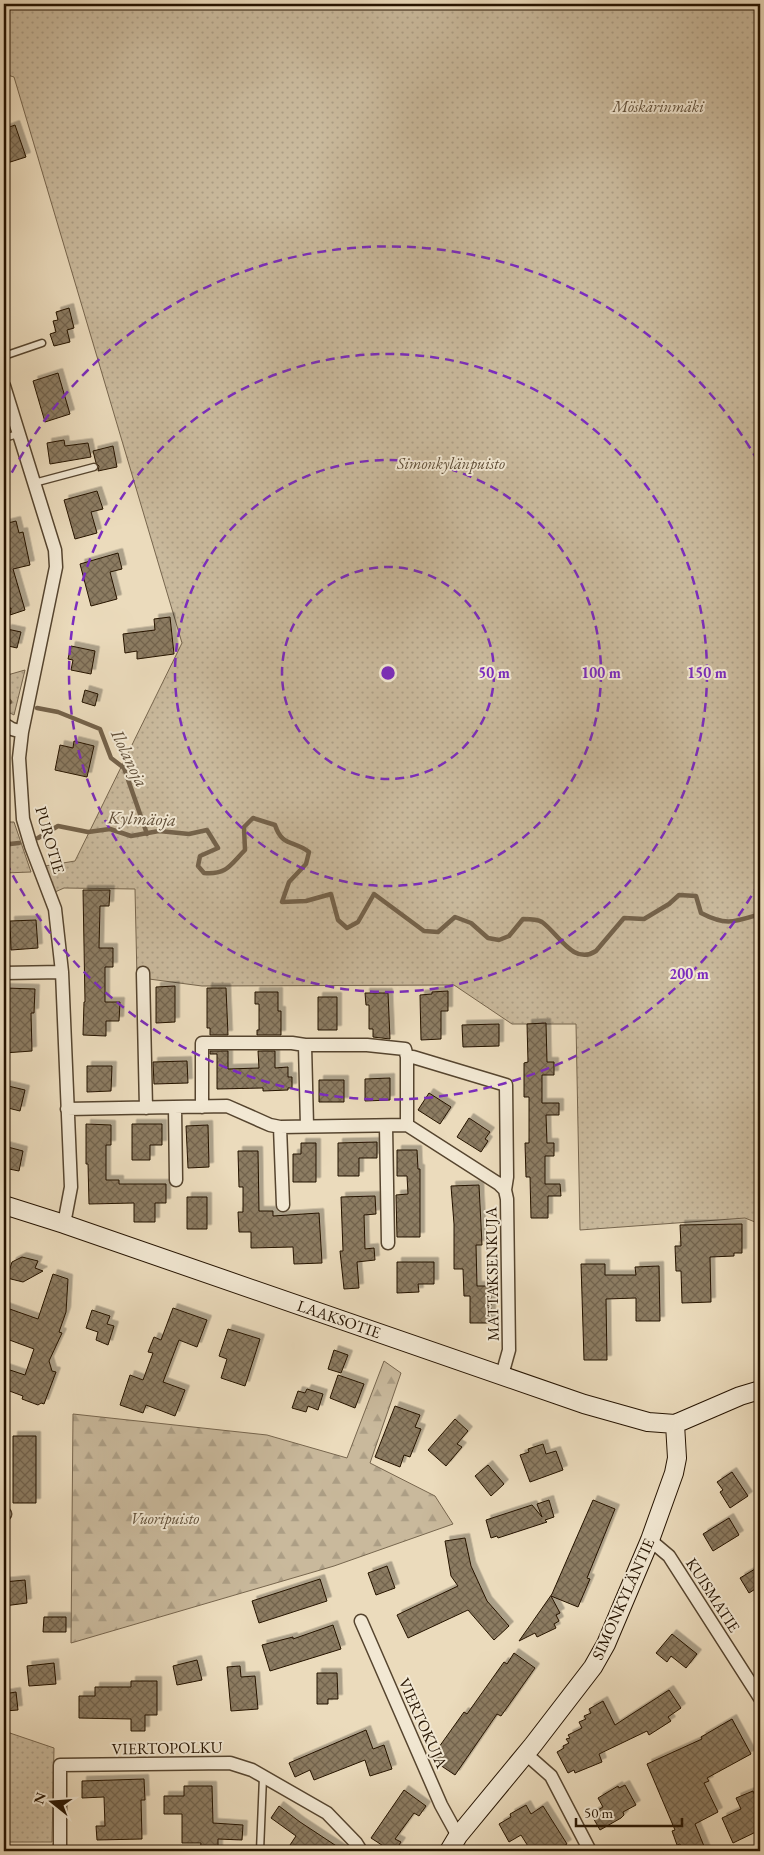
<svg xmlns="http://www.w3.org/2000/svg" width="764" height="1855" viewBox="0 0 764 1855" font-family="'EB Garamond',serif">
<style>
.forest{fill:url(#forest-firs);stroke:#77664e}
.park{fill:url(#park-dots);stroke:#77664e}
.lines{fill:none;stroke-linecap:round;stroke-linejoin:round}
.stream{stroke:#74624a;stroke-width:4.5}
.building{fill:url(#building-cross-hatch);stroke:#251300;filter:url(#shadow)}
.lane-casing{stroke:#56452f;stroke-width:9}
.street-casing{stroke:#56452f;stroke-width:15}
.secondary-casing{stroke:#251300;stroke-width:20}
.lane{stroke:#f2e8d3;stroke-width:6}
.street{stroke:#f2e8d3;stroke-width:12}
.secondary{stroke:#f2e8d3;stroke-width:18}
.ring{fill:none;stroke:#7b2cbf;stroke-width:2.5;stroke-dasharray:9 6}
.labels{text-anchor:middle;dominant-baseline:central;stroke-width:4;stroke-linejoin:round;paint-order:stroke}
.park-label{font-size:16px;font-style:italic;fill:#5e4d37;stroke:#f2e8d3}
.street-label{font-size:16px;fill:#251300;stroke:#f2e8d3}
.water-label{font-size:18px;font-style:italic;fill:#604e38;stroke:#f2e8d3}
.centre{fill:#7b2cbf;stroke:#f2e8d3;stroke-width:2.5}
.ring-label{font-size:15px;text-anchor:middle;font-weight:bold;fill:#7b2cbf;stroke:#f2e8d3;stroke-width:4;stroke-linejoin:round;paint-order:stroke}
</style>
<defs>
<pattern id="forest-firs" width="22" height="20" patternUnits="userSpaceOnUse" patternTransform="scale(1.25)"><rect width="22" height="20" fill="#c9b99c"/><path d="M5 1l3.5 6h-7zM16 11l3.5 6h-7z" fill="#ac9e85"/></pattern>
<pattern id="park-dots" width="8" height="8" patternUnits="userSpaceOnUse" patternTransform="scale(1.25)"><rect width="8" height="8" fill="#c9b99c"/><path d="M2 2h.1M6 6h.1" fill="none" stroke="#ac9e85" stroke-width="1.8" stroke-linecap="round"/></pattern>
<pattern id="building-cross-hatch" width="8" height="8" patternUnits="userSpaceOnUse" patternTransform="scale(1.25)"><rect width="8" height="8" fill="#8c7b62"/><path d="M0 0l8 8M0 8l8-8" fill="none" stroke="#72644e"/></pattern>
<filter id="shadow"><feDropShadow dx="4.5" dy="-4.5" stdDeviation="0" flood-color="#0004"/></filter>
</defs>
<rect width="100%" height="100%" fill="#ebdbbc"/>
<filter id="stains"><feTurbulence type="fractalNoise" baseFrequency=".004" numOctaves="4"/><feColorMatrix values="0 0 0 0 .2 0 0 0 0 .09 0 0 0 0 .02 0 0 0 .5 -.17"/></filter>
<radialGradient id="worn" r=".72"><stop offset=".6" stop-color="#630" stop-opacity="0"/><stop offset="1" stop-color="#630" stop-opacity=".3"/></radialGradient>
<path class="forest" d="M384,1361L401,1373L370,1463L435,1496L453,1524L334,1566L71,1643L73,1414L267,1435L347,1458Z"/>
<path class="park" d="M4,4H760V1224L745,1218L580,1230L576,1024H512L454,985L202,986L149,979H137L135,889L64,888L55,892L45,866L75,861L182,643L14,77L4,74Z
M25,670L14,715L4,710V676Z
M4,822H14L31,872L4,873Z
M4,1731L54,1748L52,1842H4Z"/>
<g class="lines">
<path class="stream" d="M4,695L10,702
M37,708L58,712L100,729L111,758L124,768L147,834
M38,838L58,826L88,832L110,829L131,836L159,831L189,834L207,830L218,848L200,856L198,866L204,873C227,875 230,865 245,850L244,827L253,818L275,825C282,847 294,840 309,852L306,864L289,882L282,902L306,901L331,894L338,920L347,928L358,922L374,894L424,931L438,932L455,917L471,923L488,938L499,940L509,936L523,919C529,919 537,919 542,922C558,933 573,966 596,951L624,918L644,919L669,904L679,895L696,896L701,913C726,926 734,922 760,914
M4,842L10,844L19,843"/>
</g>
<path class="building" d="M15,125L26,157L4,164V129Z
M69,308L74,328L67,330L70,342L54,346L50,334L56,332L53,321L58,320L56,312Z
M58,373L70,414L45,422L33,381Z
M64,440L65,446L88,443L91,457L50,464L47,443Z
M113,446L117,467L98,471L99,466L96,463L93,451Z
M97,491L103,509L91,512L97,533L75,539L64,500Z
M16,521L19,533L23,532L30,565L13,569L25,610L10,615L11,608L4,610V524Z
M118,553L122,569L110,572L117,599L91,606L80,564Z
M170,617L174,654L137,659V651L125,653L123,634L155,630L154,619Z
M7,629L21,632L17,648L4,645Z
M71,646L95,651L91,674L71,670L73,660L68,659Z
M85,690L98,694L95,706L82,702Z
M74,741L94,746L87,777L55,770L60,745L73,748Z
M83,890H110L109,906H100L99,948H113V967H105V1002H120L119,1021H106V1036L83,1035L84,1002H85Z
M36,920L38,948L11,950L10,921Z
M175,986V1022L156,1023V987Z
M5,988L35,989L34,1013H31L32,1051L4,1053V994H5Z
M207,988H226L228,1035H210V1028H207Z
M448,991V1011H441V1039L421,1040L420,995L432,994V992Z
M255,992H278V1011H281V1035H257V1030H259V1004H255Z
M365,993H388L390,1039L373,1037V1029H369V1005H366Z
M318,997H337V1030H318Z
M546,1023L547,1062H554V1075H542V1103H559V1115H546L547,1143H554V1156H545V1184H560L561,1196H548V1218H531L530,1177H526L525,1143H529V1097H524V1063L528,1062L527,1024Z
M499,1024V1046L463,1047L462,1025Z
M210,1051H228V1069L259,1068L258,1051H275V1068L288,1067V1077H292V1088H288V1090L263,1091V1088L217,1089V1054H210Z
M187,1061L188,1083L154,1084L153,1062Z
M87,1066H112L111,1091L87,1092Z
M390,1078V1100L365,1101V1079Z
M319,1080H344V1102H319Z
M4,1085L25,1090L20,1111L4,1107Z
M429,1093L451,1107L440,1124L418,1110Z
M469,1118L490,1132L485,1139L488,1141L481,1152L457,1137Z
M86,1124L111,1125V1145H106V1180H119V1184H166V1203H155V1222H134V1203L89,1204L88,1164H86Z
M132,1124H162V1145H150V1160H132Z
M208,1125L209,1167L188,1168L186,1126Z
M377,1142V1158H359V1176H338V1143Z
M301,1143H316V1182H293V1154H301Z
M4,1146L23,1151L19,1171L4,1168Z
M397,1150H417L418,1169H420V1237H397L396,1195L408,1194L407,1176H397Z
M238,1151H258L259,1211H273V1216L319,1213L322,1263L294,1264L293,1247L251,1248V1232H239L238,1212H243V1187H239Z
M479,1185L482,1245H476L477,1286H491V1323H470V1296H464L463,1269H454V1224L451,1186Z
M375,1196L376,1214L364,1215L365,1249L374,1248L375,1260L357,1262L359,1288L344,1289L340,1251H343L341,1197Z
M187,1197H207V1229H187Z
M742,1224V1253H734V1256L710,1257L711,1302L682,1303L681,1271H676L675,1246H681L680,1225Z
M22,1257L38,1261L35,1268L43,1271L23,1282L7,1278L12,1262Z
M397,1262H434V1284H418L419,1292L397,1293Z
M581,1264H605V1275H636L635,1267L659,1266L660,1321H636V1298L606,1299L607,1360H584Z
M53,1274L68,1279L66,1312L59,1332L62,1333L49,1361L52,1371L56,1372L44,1404L41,1403L38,1405L22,1399L23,1396L4,1389V1368L25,1375L34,1349L4,1338V1307L38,1319Z
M173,1308L207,1320L197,1347L179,1340L163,1382L185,1390L175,1416L146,1405L143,1413L120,1405L130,1375L143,1380L153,1353L148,1352L154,1337L161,1340Z
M92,1310L110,1316L107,1324L114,1326L108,1345L96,1340L98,1332L86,1328Z
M228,1329L260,1339L245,1386L221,1378L227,1359L219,1356Z
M334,1350L348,1355L341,1373L328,1369Z
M338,1375L364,1384L355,1408L330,1398Z
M307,1389L323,1394L318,1410L308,1406L306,1412L292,1408L298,1391L305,1393Z
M395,1406L420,1415L415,1427L421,1429L410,1457L404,1455L400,1467L375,1457Z
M455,1419L468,1431L457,1444L462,1447L446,1466L428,1450Z
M13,1436H36V1503H13Z
M543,1444L546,1454L556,1451L563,1470L530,1482L520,1455L529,1452L528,1449Z
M488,1465L504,1484L491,1496L475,1476Z
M732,1472L748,1496L730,1508L720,1492L723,1490L717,1482Z
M549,1500L554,1517L545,1520L547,1522L498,1538L497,1536L491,1538L486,1520L532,1505L542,1517L537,1504Z
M593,1500L615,1509L587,1578L590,1579L578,1607L551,1596L560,1613L556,1615L559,1621L554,1624L556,1628L537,1637L535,1633L519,1641L552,1594Z
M729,1518L739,1535L713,1551L703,1534Z
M465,1538L471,1566L487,1601L509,1626L494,1640L468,1610L408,1638L397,1615L458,1586L451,1576L445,1541Z
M387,1566L395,1588L376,1595L368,1573Z
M760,1566V1586L749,1593L740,1578Z
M320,1579L327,1601L259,1623L252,1601Z
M25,1580L27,1603L4,1606V1582Z
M44,1617H66V1632H43Z
M333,1625L341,1649L270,1671L262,1645L293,1637V1639Z
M672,1634L697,1654L686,1668L671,1656L667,1662L656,1653Z
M514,1653L535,1668L501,1716L497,1714L455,1775L434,1761L442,1749L439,1747L464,1712L467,1714L504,1662L507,1664Z
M197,1660L202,1680L177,1685L173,1666Z
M54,1663L56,1684L29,1686L27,1666Z
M240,1666L241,1677L255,1676L258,1709L231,1711L227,1667Z
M317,1673H337L338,1699H328V1704H317Z
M131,1681H157V1715H145V1731H131V1719L79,1718V1696H95V1687H131Z
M669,1690L681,1708L668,1717L671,1721L649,1735L647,1731L599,1754L602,1762L575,1773L574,1770L568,1773L557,1752L564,1748L563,1746L569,1743L566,1739L570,1738L568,1735L582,1728L579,1722L586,1719L584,1716L591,1713L589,1709L603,1701L615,1725Z
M16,1692L18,1710L4,1711V1694Z
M732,1719L751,1754L707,1778L709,1781L704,1783L718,1812L695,1824L706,1851H683L680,1844L677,1845L672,1831L675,1830L647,1764L702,1739L701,1737Z
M366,1730L373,1749L384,1745L392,1769L370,1776L365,1760L314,1780L310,1770L295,1777L289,1763Z
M144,1779L145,1800H141L142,1839L97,1840L96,1826H105L104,1797L82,1798V1781Z
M625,1785L636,1805L623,1812L624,1815L621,1818L600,1830L591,1814L603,1807L598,1798L618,1786L619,1788Z
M184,1786H212L213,1823L243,1825L242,1840L218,1839V1851H200L201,1843H182V1814H164V1796H184Z
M404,1790L426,1806L419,1816L414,1813L395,1839L401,1842L395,1851H391L371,1838Z
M753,1791L760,1807V1830L733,1843L722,1818L741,1809L736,1798Z
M526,1805L531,1814L543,1806L567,1844L556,1851H531L521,1835L509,1842L499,1824L511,1817L510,1814Z
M279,1806L300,1822L344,1851H286L296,1836L271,1818Z"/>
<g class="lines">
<defs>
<path id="lane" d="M4,356L42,343
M4,438L18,434
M34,483L94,467
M260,1851L263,1777"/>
<path id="street" d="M4,386L55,550L56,567L22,732L19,758L23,819L31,846L55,909L62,972L71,1187L64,1224
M4,724L12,729L22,732
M4,973L62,972
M143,973L146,1108
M305,1045L307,1126
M407,1057H413L506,1085L507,1177L505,1190
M202,1107V1043H292L305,1045H367L405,1049L407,1057V1125
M175,1108L176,1180
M67,1109L227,1106L270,1125L280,1127L407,1125L499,1184L505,1190L507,1199L509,1350L502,1375
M386,1126L388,1243
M280,1127L283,1205
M4,1514H5
M650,1540L669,1556L760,1698
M361,1621L441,1805L458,1836
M526,1754L551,1776L590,1851
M60,1851V1765L230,1763L252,1770L327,1813L356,1843L361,1851"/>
<path id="secondary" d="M4,1205L64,1224L584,1404L648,1422L675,1424L740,1396L760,1390
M449,1851L458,1836L533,1745L593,1667L606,1644L650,1540L674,1473L677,1458L675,1424"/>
</defs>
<use href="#lane" class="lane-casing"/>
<use href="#street" class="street-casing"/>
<use href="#secondary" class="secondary-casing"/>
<use href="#lane" class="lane"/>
<use href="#street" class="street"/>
<use href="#secondary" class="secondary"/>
</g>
<g class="ring">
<circle cx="388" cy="673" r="106"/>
<circle cx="388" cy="673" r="213"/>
<circle cx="388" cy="673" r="319"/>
<path d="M759 883A426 426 0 0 1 5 860M5 486A426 426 0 0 1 759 463"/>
</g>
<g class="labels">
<g class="park-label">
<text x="658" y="106">Möskärinmäki</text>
<text x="451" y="463">Simonkylänpuisto</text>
<text x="165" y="1518">Vuoripuisto</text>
</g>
<g class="street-label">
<text transform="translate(50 840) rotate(74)">PUROTIE</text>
<text transform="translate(492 1274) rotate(-91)">MATTAKSENKUJA</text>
<text transform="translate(339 1319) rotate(19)">LAAKSOTIE</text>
<text transform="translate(713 1595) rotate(57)">KUISMATIE</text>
<text transform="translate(623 1599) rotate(-66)">SIMONKYLÄNTIE</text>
<text transform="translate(423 1723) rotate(66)">VIERTOKUJA</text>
<text transform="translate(167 1748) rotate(-1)">VIERTOPOLKU</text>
</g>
<g class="water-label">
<text transform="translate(130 758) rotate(64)">Ilolanoja</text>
<text transform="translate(142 818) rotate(2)">Kylmäoja</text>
</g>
</g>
<circle cx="388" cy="673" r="8" class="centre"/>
<g class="ring-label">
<text x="494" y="678">50 m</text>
<text x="601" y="678">100 m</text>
<text x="707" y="678">150 m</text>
<text x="689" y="979">200 m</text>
</g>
<rect width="764" height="1855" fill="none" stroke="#ebdbbc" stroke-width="20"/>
<rect x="5" y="5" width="754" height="1845" fill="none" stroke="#251300" stroke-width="2.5"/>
<rect x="10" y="10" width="744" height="1835" fill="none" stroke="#251300"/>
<g transform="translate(52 1802) rotate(287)" stroke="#f2e8d3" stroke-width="4" paint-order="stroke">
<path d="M0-4L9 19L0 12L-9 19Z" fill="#251300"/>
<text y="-8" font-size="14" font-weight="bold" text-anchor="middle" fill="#251300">N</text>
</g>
<path d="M576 1818v8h106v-8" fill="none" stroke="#251300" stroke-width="2.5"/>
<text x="584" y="1818" font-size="15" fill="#251300" stroke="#f2e8d3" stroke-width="4" paint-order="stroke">50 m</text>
<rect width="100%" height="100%" filter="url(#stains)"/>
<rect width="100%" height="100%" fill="url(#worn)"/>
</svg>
